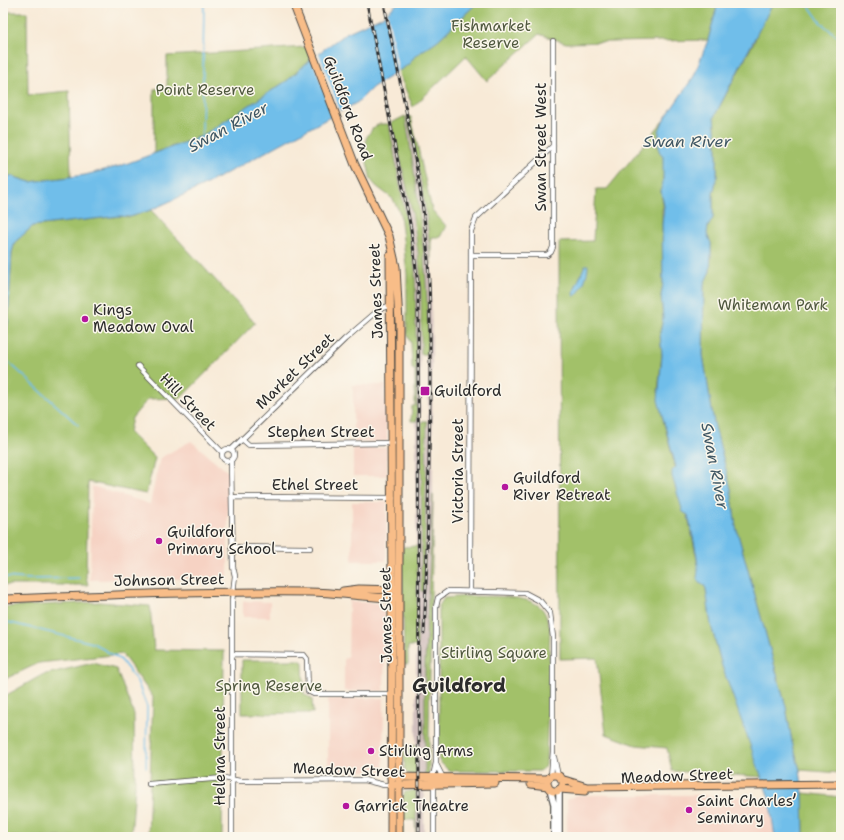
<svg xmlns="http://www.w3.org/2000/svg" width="844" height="840" viewBox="0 0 844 840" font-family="'Shantell Sans',sans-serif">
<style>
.built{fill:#f6d2c3}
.industrial{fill:#d1bfbd}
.green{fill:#a2c169;stroke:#66764a}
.water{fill:#6fbeea;stroke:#4d748a}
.pier{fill:#f8ead7}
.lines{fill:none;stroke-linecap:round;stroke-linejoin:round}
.stream{stroke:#6fbeea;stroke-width:1.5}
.minor-casing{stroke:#4a4845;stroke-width:6}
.tertiary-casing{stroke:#4a4845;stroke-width:8}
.primary-casing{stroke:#4a4845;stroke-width:9}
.trunk-casing{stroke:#4a4845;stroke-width:9}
.minor{stroke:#fff;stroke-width:4.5}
.tertiary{stroke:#fff;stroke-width:5.5}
.primary{stroke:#f8bd88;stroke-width:7}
.trunk{stroke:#f8bd88;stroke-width:7}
.rail-casing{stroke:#2b2b2b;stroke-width:3}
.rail{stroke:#fbf7ec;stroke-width:1.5;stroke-dasharray:4.5;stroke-linecap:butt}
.poi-dot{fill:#b5179e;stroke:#fbf7ec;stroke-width:1.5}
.labels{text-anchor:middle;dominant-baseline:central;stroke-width:3;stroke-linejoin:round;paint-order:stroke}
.park-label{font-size:15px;fill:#4f583e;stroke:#fbf7ec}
.street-label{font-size:15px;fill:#2b2b2b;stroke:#fbf7ec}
.poi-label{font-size:15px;fill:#2b2b2b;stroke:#fbf7ec;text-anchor:start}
.water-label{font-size:16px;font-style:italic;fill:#3f5764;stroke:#fbf7ec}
.district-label{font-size:19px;font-weight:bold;fill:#2b2b2b;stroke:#fbf7ec}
</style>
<rect width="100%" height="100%" fill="#fbf7ec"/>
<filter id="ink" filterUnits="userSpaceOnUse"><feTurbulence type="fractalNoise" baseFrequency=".025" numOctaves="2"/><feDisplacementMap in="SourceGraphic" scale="8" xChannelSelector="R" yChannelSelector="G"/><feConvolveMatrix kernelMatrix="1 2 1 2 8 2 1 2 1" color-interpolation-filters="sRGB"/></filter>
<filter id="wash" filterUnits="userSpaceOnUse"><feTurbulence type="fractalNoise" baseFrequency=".012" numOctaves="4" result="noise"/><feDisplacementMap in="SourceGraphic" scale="16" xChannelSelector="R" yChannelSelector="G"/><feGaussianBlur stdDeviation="0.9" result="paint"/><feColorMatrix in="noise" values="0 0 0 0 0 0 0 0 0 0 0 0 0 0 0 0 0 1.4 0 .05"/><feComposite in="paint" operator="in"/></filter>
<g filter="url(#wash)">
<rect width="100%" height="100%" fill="#f8ead7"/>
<path class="built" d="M353,385H386L387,441L353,442Z
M191,441L228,472V578L90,580L92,486L150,504L160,458Z
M353,448H387V476H353Z
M352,502H387L386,561H352Z
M349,600L354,602L380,603L385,608L384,690L382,691H344V659L348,657Z
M243,601L270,602V617H243Z
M384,698L383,771H328V699Z
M576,795H703L769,798L775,837H567V800Z"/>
<path class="industrial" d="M405,116H407L420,169L429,237L431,265L433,495L425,663V776H416V290L411,244L389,124L391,123L408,194L420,270L421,591H424L425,573L429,354H427V319L421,216Z
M416,790H424V837H416Z"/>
<path class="green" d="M477,3H718L708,40L566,43L539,34L487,81L466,56L413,107L398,72L415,56L438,40Z
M766,3H841V773L800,770L792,742L786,707L736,527L731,489L714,423L703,355L704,284L710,271L711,254V243L707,234L708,227L713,218V194L717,177V151L714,117L755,40Z
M3,12H27L28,95L69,91L71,177L30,182L11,176H3Z
M306,47L311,59L288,80L202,136L154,153V89L167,88V56Z
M405,116C416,178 424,239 427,302C427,318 430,340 426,354H421C421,327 422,299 420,271C416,222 404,171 391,123Z
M407,116L411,117L432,210L446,226L440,237H431V265C428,214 419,165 407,116Z
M663,121C659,130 655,143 660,152C661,154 662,154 663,157C666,168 662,181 661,191C661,198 665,204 662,210L663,283L661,296L663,318L660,333L662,355L658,391L661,411L690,526L699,570L706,589L711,625L722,666L763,777L672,771L667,748L636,745L606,734L597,658L560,659L559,242L593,241L596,189H607Z
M379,124H389L415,269L417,421H411L412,406H415V370L412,369L411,343L407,334V274L400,213L393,199L376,186L371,180L367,163L366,138L373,128Z
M151,210L255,323L181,398L148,399L132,418L129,432L155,458L146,494L88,482L86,576L88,585H3V347L8,323L12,252L15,242L33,226L120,216L130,217Z
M422,421H427L424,591H421Z
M433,495L429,728V774L425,776V663Z
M417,546V646H408V664H404L402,550L403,547Z
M467,596C485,597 531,593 543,610C546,614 548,622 550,627L546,766L540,771H449L439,761V606L444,598Z
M99,602L150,606L154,650L224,651L222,837H148L153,697L122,654L39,663L3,680V607Z
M242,660H299L303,662L304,694L312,699L313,713L242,714Z
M93,663L116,669L134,714L135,786L131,837H3V697L42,675Z
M403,746H416V776L408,774L405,771Z
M416,790V837L415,820H403V837H400L401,800L405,792Z
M803,793L841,797V837H804Z"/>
<path class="water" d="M398,3H477L438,40L415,56L408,65L373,87L358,102L201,187L151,210L130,217L120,216L33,226L15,242L12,252L8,323L3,347V176H11L30,182L85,175L120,166L202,136L288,80L311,59L346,33L383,16Z
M718,3H773L714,117L717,151V177L713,194V218L708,227L707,234L711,243V254L710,271L704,284L703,355L714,423L731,489L736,527L786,707L792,742L800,770L803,793L804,837H775L769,798L722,666L711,625L706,589L704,585L699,583L697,578C701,564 691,530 688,515L683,512L672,476V471L676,467L658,400L662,355L660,333L663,318L661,296L663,283L662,224L664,206L661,191L663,182V156L659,151V131L663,121L694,76L708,40Z
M585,265H588C588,275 582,291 574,297L573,293Z"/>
<path class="pier" d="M387,11L399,74L397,76L385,12Z
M318,51L341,113L334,116L311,57Z"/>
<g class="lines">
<path class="stream" d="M807,3L821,23L841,39
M202,136L204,3
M3,357L78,425
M3,577L30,579L79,578
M3,621L93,643L121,660L137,681L147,707L146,767"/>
</g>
</g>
<g filter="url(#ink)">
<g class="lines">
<defs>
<path id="minor" d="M471,255H547L551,252L553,247V41
M138,366L222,452
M242,439L249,445L393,443
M222 455a6 6 0 1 1 12 0a6 6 0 1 1-12 0Z
M232,449L345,339L380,309L391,305
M231,461L233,567L235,576L232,601V837
M232,497L393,498
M232,547L310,548
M470,591L471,231L476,218L553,146
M232,654L304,655L307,659L308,691L314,694H393
M554,757L558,776
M436,764L443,778
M431,778L434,772L436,763V607L438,598L448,591L525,593L540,601L550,613L553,637V752L551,777
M149,784L224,778L240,781L364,780L384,785H391
M434,837V785"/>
<path id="tertiary" d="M550,789L554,804V837
M559,789V837"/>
<path id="primary" d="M547 783a8 8 0 1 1 16 0a8 8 0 1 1-16 0Z
M391,777L548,779
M561,779L587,787L841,784
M531,784L548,786
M391,785L495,783
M560,789L585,791"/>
<path id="trunk" d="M293,3L355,165L389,236L396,267L399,323V837
M390,256L392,589L391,837
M343,591L359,589L397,590
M3,599C105,595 207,591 309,592C338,592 367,598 397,598"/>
</defs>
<use href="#minor" class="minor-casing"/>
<use href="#tertiary" class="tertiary-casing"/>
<use href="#primary" class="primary-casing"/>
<use href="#trunk" class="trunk-casing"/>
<use href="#minor" class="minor"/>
<use href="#tertiary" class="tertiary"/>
<use href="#primary" class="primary"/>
<use href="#trunk" class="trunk"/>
<defs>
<path id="rail" d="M367,3L411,229L418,285L419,837
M384,3C399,80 418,157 426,235C431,288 430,341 430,394C429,474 428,553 424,633"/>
</defs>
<use href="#rail" class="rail-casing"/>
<use href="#rail" class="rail"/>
</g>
</g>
<g class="poi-dot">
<circle cx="85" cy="319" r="4"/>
<rect x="420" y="386" width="10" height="10" rx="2"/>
<circle cx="505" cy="487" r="4"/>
<circle cx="159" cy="541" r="4"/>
<circle cx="371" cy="751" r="4"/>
<circle cx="346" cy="806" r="4"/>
<circle cx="689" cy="810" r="4"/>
</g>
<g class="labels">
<g class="park-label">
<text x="491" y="26">Fishmarket<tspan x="491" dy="17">Reserve</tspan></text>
<text x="205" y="90">Point Reserve</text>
<text x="773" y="305">Whiteman Park</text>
<text x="494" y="653">Stirling Square</text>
<text x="269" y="686">Spring Reserve</text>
</g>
<g class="street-label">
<text transform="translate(348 108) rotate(69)">Guildford Road</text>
<text transform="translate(541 147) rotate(-90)">Swan Street West</text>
<text transform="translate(376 291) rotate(-92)">James Street</text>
<text transform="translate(295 371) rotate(-44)">Market Street</text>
<text transform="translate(188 402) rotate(46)">Hill Street</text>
<text x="321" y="432">Stephen Street</text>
<text transform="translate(458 471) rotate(-90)">Victoria Street</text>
<text x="315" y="485">Ethel Street</text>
<text transform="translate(169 580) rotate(-1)">Johnson Street</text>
<text transform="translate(386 615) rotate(-91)">James Street</text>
<text transform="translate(220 756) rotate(-90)">Helena Street</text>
<text transform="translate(349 770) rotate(2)">Meadow Street</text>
<text transform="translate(677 776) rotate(-2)">Meadow Street</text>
</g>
<g class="poi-label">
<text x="93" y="310">Kings<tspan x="93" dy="17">Meadow Oval</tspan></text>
<text x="434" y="391">Guildford</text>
<text x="513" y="478">Guildford<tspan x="513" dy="17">River Retreat</tspan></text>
<text x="167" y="532">Guildford<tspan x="167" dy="17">Primary School</tspan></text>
<text x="379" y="751">Stirling Arms</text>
<text x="697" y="801">Saint Charles’<tspan x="697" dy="17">Seminary</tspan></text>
<text x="354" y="806">Garrick Theatre</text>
</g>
<g class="water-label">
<text transform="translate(228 127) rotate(-28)">Swan River</text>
<text x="687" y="141">Swan River</text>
<text transform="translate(715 466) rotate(79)">Swan River</text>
</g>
<g class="district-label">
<text x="459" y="685">Guildford</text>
</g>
</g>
<rect width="844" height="840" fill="none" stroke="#fbf7ec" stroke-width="16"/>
</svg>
